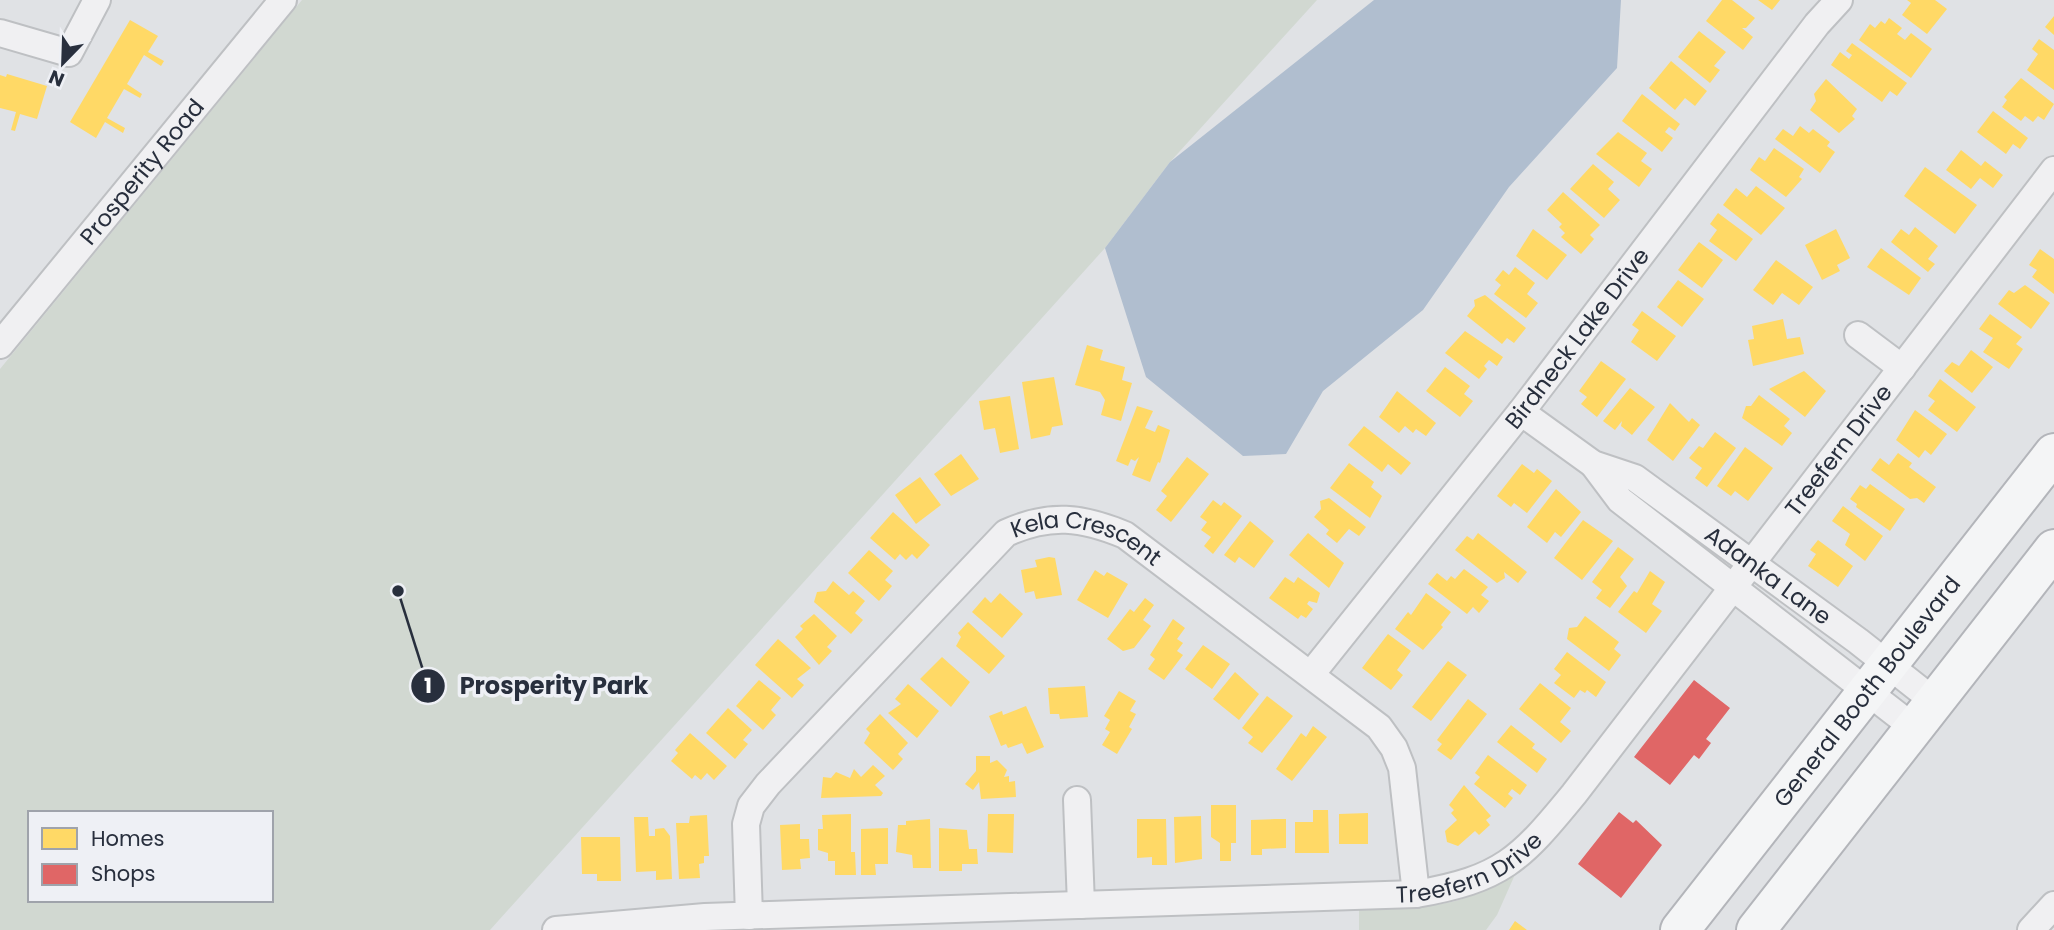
<svg xmlns="http://www.w3.org/2000/svg" width="2054" height="930" viewBox="0 0 2054 930" font-family="Poppins,sans-serif">
<style>
.green{fill:#d1d8d1;fill-rule:evenodd}
.water{fill:#b0becf}
.homes{fill:#ffd966}
.shops{fill:#e06666}
.lines{fill:none;stroke-linecap:round;stroke-linejoin:round}
.minor-casing{stroke:#bec0c3;stroke-width:30}
.highway-casing{stroke:#b3b5ba;stroke-width:42}
.minor{stroke:#f0f0f2;stroke-width:26}
.highway{stroke:#f4f5f6;stroke-width:38}
.labels{text-anchor:middle;dominant-baseline:central;stroke-width:7;stroke-linejoin:round;paint-order:stroke}
.street-label{font-size:23px;fill:#282f3d;stroke:#eef0f5}
.leader{fill:none;stroke:#282f3d;stroke-width:2.5}
.callout-dot{fill:#282f3d;stroke:#eef0f5;stroke-width:2.5}
.mark-label{font-size:21px;text-anchor:middle;font-weight:bold;fill:#fff}
.callout-label{font-size:24px;text-anchor:middle;font-weight:bold;fill:#282f3d;stroke:#eef0f5;stroke-width:7;stroke-linejoin:round;paint-order:stroke}
</style>
<rect width="100%" height="100%" fill="#e0e2e5"/>
<path class="green" d="M302,0H1317L1170,162L1105,248L490,930H0V369ZM30,813H271V900H30Z
M1517,870L1497,915L1486,930H1359V907C1424,907 1462,911 1517,870Z"/>
<path class="water" d="M1374,0H1621L1617,68L1509,187L1423,310L1323,391L1286,454L1243,456L1146,377L1105,248L1170,162Z"/>
<path class="homes" d="M1722,0H1732L1755,18L1746,28H1742L1753,37L1743,50L1706,21Z
M1758,0H1780L1772,10Z
M1907,0H1935L1947,9L1927,34L1902,15L1911,3Z
M2054,16V35L2045,27Z
M1889,18L1902,28L1897,34L1905,40L1911,33L1932,49L1911,78L1859,40L1870,24L1875,28L1881,21L1885,24Z
M130,20L158,36L148,52L164,61L161,66L144,55L127,84L142,94L140,98L124,89L107,118L125,128L123,133L105,122L96,138L70,122Z
M1699,31L1726,52L1714,66L1720,70L1710,83L1678,57Z
M2039,39L2054,50V90L2027,70L2038,54L2032,49Z
M1852,43L1907,83L1897,96L1890,91L1882,102L1831,65L1840,52L1849,59L1852,55L1846,51Z
M1671,61L1707,91L1695,106L1685,98L1675,110L1649,88Z
M7,74L47,86L37,119L20,114L15,131L11,130L16,112L0,108V75L6,77Z
M2021,78L2054,104L2044,120L2038,116L2033,122L2025,116L2021,121L2002,107L2007,100L2004,97Z
M1826,79L1857,109L1852,116L1855,119L1839,133L1810,110L1816,101L1814,94Z
M1642,94L1680,124L1675,131L1669,127L1665,132L1673,138L1662,152L1622,121Z
M1993,111L2028,138L2020,149L2013,144L2006,154L1977,132Z
M1800,126L1809,133L1813,129L1830,142L1827,146L1835,152L1820,173L1775,139L1783,129L1793,136Z
M1618,132L1647,153L1641,161L1652,169L1639,187L1596,154Z
M1774,148L1804,169L1799,177L1802,179L1786,197L1750,170L1759,157L1765,161Z
M1961,150L1981,166L1985,161L2003,175L1993,188L1980,178L1971,189L1946,170Z
M1593,164L1614,182L1608,189L1620,200L1604,218L1570,189Z
M1925,167L1977,205L1955,234L1904,196Z
M1756,186L1785,208L1761,235L1723,205L1736,188L1747,197Z
M1563,192L1600,225L1590,235L1594,239L1581,254L1561,237L1565,233L1559,227L1562,224L1547,210Z
M1718,213L1753,239L1736,261L1709,241L1717,230L1710,224Z
M1915,227L1938,246L1928,259L1935,264L1928,272L1891,242L1901,229L1909,235Z
M1533,229L1567,255L1547,280L1516,256Z
M1836,229L1850,258L1837,265L1840,271L1822,280L1805,245Z
M1699,242L1723,260L1702,288L1678,270Z
M1881,248L1921,278L1909,295L1867,267Z
M2040,249L2054,259V294L2032,277L2037,270L2029,265Z
M1776,260L1813,287L1799,305L1782,293L1773,305L1753,290Z
M1515,267L1535,283L1527,294L1538,303L1526,318L1494,294L1501,285L1495,280L1503,270L1509,275Z
M1678,280L1704,299L1682,327L1657,307Z
M2025,285L2050,303L2031,329L1998,304L2009,290L2014,293Z
M1485,295L1526,328L1514,343L1507,338L1502,344L1467,316L1475,306L1474,300Z
M1642,311L1676,336L1657,361L1631,342L1639,330L1632,325Z
M1990,314L2022,337L2016,344L2023,349L2009,369L1983,352L1993,338L1979,329Z
M1783,319L1787,339L1800,337L1804,354L1753,366L1748,340L1754,339L1752,326Z
M1465,331L1503,357L1497,366L1489,360L1484,366L1487,369L1479,379L1445,353Z
M1087,345L1103,350L1100,360L1125,367L1122,380L1132,383L1121,421L1101,415L1105,400L1100,392L1075,385Z
M1971,350L1993,367L1972,393L1944,371L1952,362L1959,366Z
M1601,361L1626,379L1597,417L1581,404L1587,397L1579,391Z
M1445,367L1470,386L1464,394L1473,401L1460,417L1426,391Z
M1804,371L1826,391L1805,417L1769,389Z
M1054,377L1063,425L1052,427L1050,435L1031,439L1022,382Z
M1940,379L1976,407L1957,432L1928,410L1935,401L1928,396Z
M1630,388L1655,407L1632,435L1621,426L1622,421L1615,430L1603,421Z
M1397,391L1436,423L1426,436L1416,429L1413,433L1405,426L1399,433L1379,417Z
M1759,395L1790,419L1784,426L1792,433L1782,446L1742,418L1746,406H1751Z
M1010,396L1019,449L1000,453L995,428L984,430L979,401Z
M1670,403L1689,422L1692,418L1700,425L1673,461L1647,440Z
M1137,406L1153,411L1145,428L1155,432L1158,425L1170,430L1160,463L1158,462L1150,482L1132,475L1139,457L1135,461L1131,459L1128,466L1116,461Z
M1915,410L1947,434L1931,455L1925,450L1919,458L1896,440Z
M1364,426L1411,463L1401,475L1388,464L1382,472L1348,445Z
M1715,432L1736,448L1707,487L1695,478L1702,468L1689,458L1699,446L1703,448Z
M1745,447L1773,468L1748,501L1735,491L1731,496L1717,486Z
M1898,453L1912,463L1909,467L1936,487L1924,503L1917,498L1910,499L1871,470L1880,458L1889,465Z
M961,454L979,479L951,496L934,474Z
M1187,457L1209,474L1171,522L1156,510L1167,496L1161,491Z
M1349,463L1374,482L1371,487L1382,496L1370,518L1330,488Z
M1522,464L1534,473L1537,469L1552,481L1527,513L1514,503L1511,507L1497,496Z
M920,477L941,505L916,524L895,495Z
M1870,484L1905,509L1890,531L1856,507L1857,504L1850,499L1860,485L1866,489Z
M1556,489L1581,512L1561,537L1555,532L1547,543L1527,527Z
M1329,498L1366,527L1359,536L1349,529L1337,543L1326,534L1329,530L1314,517L1321,509L1320,501Z
M1213,500L1221,506L1224,502L1242,516L1213,554L1204,546L1211,537L1201,530L1207,522L1200,517Z
M1843,506L1883,536L1865,561L1845,545L1850,534L1832,521Z
M893,512L930,545L917,559L912,554L906,560L900,554L895,560L870,538Z
M1583,520L1613,541L1582,580L1554,558Z
M1250,521L1274,541L1254,568L1239,557L1235,563L1224,555Z
M1308,533L1344,563L1329,588L1289,555Z
M1478,533L1527,572L1518,583L1504,572L1505,578L1497,583L1455,550L1467,536L1473,540Z
M1818,540L1853,566L1838,587L1808,566L1816,554L1810,550Z
M1618,547L1634,559L1620,577L1627,586L1610,608L1596,598L1602,590L1592,582Z
M869,550L893,571L885,580L892,586L879,601L848,573Z
M1049,557L1055,558L1062,595L1036,599L1034,591L1025,593L1021,570L1037,567L1035,560Z
M1464,569L1488,587L1481,595L1489,601L1479,613L1473,607L1467,614L1428,584L1437,573L1447,581L1451,576L1455,579Z
M1095,570L1104,576L1107,572L1128,584L1108,618L1077,600Z
M1650,571L1665,582L1652,604L1662,611L1646,633L1618,612L1634,591L1637,593Z
M1285,577L1294,583L1298,577L1320,593L1317,603L1309,601L1307,604L1313,609L1306,618L1301,615L1298,619L1269,598Z
M833,581L849,595L853,591L865,601L855,613L863,620L851,634L814,602L817,592L826,591Z
M1000,593L1023,614L1002,638L972,612L985,597L991,603Z
M1426,593L1451,612L1441,625L1443,627L1423,650L1395,629L1408,612L1411,615Z
M1145,598L1154,605L1143,620L1151,626L1134,648L1123,651L1107,639L1130,609L1134,612Z
M814,614L837,636L827,647L832,651L819,665L795,637L803,629L800,626Z
M1585,616L1619,642L1614,649L1621,655L1609,671L1567,639L1569,628L1577,627Z
M1173,619L1185,628L1177,639L1183,643L1177,651L1183,655L1164,680L1148,669L1155,659L1150,655Z
M968,622L1005,656L989,674L956,646L961,637L958,633Z
M1388,634L1411,651L1397,670L1403,675L1391,690L1362,668Z
M778,639L811,668L797,679L804,685L792,698L755,665Z
M1203,645L1230,664L1212,689L1185,669Z
M1567,652L1606,682L1596,697L1587,690L1585,693L1580,690L1574,698L1554,683L1561,675L1554,669Z
M942,657L970,682L951,707L920,679Z
M1448,661L1467,675L1431,721L1412,707Z
M1235,672L1259,694L1239,720L1213,699Z
M759,680L781,698L771,710L776,715L763,730L736,706Z
M1540,683L1571,708L1560,722L1571,731L1561,743L1519,709Z
M908,684L939,711L917,738L888,713L901,704L895,699Z
M1085,686L1088,717L1060,719L1059,714H1050L1048,688Z
M1119,691L1136,701L1130,711L1136,714L1129,727L1132,729L1117,754L1102,745L1110,732L1105,729L1110,720L1104,716Z
M1267,696L1293,716L1262,753L1248,743L1253,737L1242,728Z
M1468,699L1487,714L1451,760L1437,750L1442,744L1437,740Z
M1026,706L1044,747L1027,754L1022,743L1008,748L1006,744L1001,746L989,716L1002,711L1003,715Z
M728,708L752,730L743,740L748,744L735,759L706,733Z
M880,714L908,743L898,754L903,759L893,770L864,743L870,733L866,729Z
M1511,725L1535,744L1532,748L1547,759L1537,773L1497,742Z
M1313,726L1327,737L1292,781L1276,769L1301,733L1306,737Z
M690,733L727,766L714,780L707,773L701,780L695,775L692,779L671,761L678,753L675,750Z
M1488,755L1527,785L1520,795L1512,789L1508,794L1513,798L1505,808L1474,784L1480,777L1475,773Z
M976,756H990V763L997,760L1007,770L1004,777L1009,776V782L1015,781L1016,797L981,799L979,782L973,790L965,784L976,771Z
M873,765L885,776L875,785L883,793L881,796L821,798L823,777L831,778L836,772L850,778L854,769L861,777Z
M1464,785L1491,816L1486,820L1490,825L1479,835L1475,831L1458,846L1447,842L1445,831L1457,820L1451,813L1454,810L1449,805Z
M1211,805H1236V843H1231V861H1220V843L1211,837Z
M1313,810H1328L1329,853H1295V822H1313Z
M1368,813V844H1339V814Z
M851,814V852H855L856,875H835V861H828V853L818,850V829H823L822,815Z
M988,814H1014L1013,853L987,852Z
M707,815L709,856H704V863L699,864L700,878L679,879L676,823H689L690,816Z
M1201,816L1202,859L1175,863L1174,817Z
M634,817H648L649,836H655V829L664,828L670,836L672,879L656,880V871L636,872Z
M930,819L931,868H913L912,855L896,852L898,825H906V821Z
M1137,819H1166L1167,865H1152V857L1137,858Z
M1275,819H1286V848L1262,849V855H1251V820Z
M800,824V839H809L810,858L800,859L801,869L782,870L780,825Z
M888,828V864H875L876,875H861V829Z
M939,828L967,830L969,849H977L978,864H962V871H939Z
M581,837H620L621,881H597V874H582Z
M1515,921L1527,930H1509Z"/>
<path class="shops" d="M1694,680L1730,708L1706,739L1711,743L1699,759L1694,755L1670,785L1634,757Z
M1619,812L1633,823L1636,820L1662,845L1621,898L1578,864Z"/>
<g class="lines">
<defs>
<g id="minor">
<path d="M0,33L69,53L97,0"/>
<path d="M1858,335L1902,368"/>
<path id="s1" d="M0,345L283,0"/>
<path id="s2" d="M1521,412L1593,464L1635,478L1858,641L1934,701"/>
<path d="M1593,464L1620,500L1913,727"/>
<path id="s3" d="M1312,673L1521,412L1817,24L1839,0"/>
<path d="M1077,800L1081,905"/>
<path id="s4" d="M749,916L746,824L751,806L768,784L1006,533C1050,513 1082,517 1125,535L1379,727L1394,748L1402,768L1416,894"/>
<path id="s5" d="M556,930L705,917L1416,894C1502,879 1520,860 1574,794L2054,170"/>
<path d="M2031,930L2054,905"/>
</g>
<g id="highway">
<path id="s6" d="M1680,930L2054,453"/>
<path d="M1756,930L2054,549"/>
</g>
</defs>
<use href="#minor" class="minor-casing"/>
<use href="#highway" class="highway-casing"/>
<use href="#minor" class="minor"/>
<use href="#highway" class="highway"/>
</g>
<g class="labels">
<g class="street-label">
<text stroke="none"><textPath href="#s1" startOffset="224">Prosperity Road</textPath></text>
<text stroke="none"><textPath href="#s3" startOffset="427">Birdneck Lake Drive</textPath></text>
<text stroke="none"><textPath href="#s5" startOffset="1488">Treefern Drive</textPath></text>
<text stroke="none"><textPath href="#s4" startOffset="570">Kela Crescent</textPath></text>
<text stroke="none"><textPath href="#s2" startOffset="298">Adanka Lane</textPath></text>
<text stroke="none"><textPath href="#s6" startOffset="303">General Booth Boulevard</textPath></text>
<text stroke="none"><textPath href="#s5" startOffset="920">Treefern Drive</textPath></text>
</g>
</g>
<path class="leader" d="M398 591L428 686"/>
<g class="callout-dot">
<circle cx="398" cy="591" r="7"/>
<circle cx="428" cy="686" r="18"/>
</g>
<g class="mark-label">
<text x="428" y="693">1</text>
</g>
<g class="callout-label">
<text x="554" y="694">Prosperity Park</text>
</g>
<rect x="28" y="811" width="245" height="91" fill="#eef0f5" stroke="#9fa3ab" stroke-width="2"/>
<rect x="42" y="828" width="35" height="21" fill="#ffd966" stroke="#9fa3ab" stroke-width="2"/>
<text x="91" y="846" font-size="21" fill="#282f3d">Homes</text>
<rect x="42" y="864" width="35" height="21" fill="#e06666" stroke="#9fa3ab" stroke-width="2"/>
<text x="91" y="881" font-size="21" fill="#282f3d">Shops</text>
<g transform="translate(63 63) rotate(203)" stroke="#eef0f5" stroke-width="5" paint-order="stroke">
<path d="M0-5L12 26L0 18L-12 26Z" fill="#282f3d"/>
<text y="-10" font-size="19" font-weight="bold" text-anchor="middle" fill="#282f3d">N</text>
</g>
</svg>
